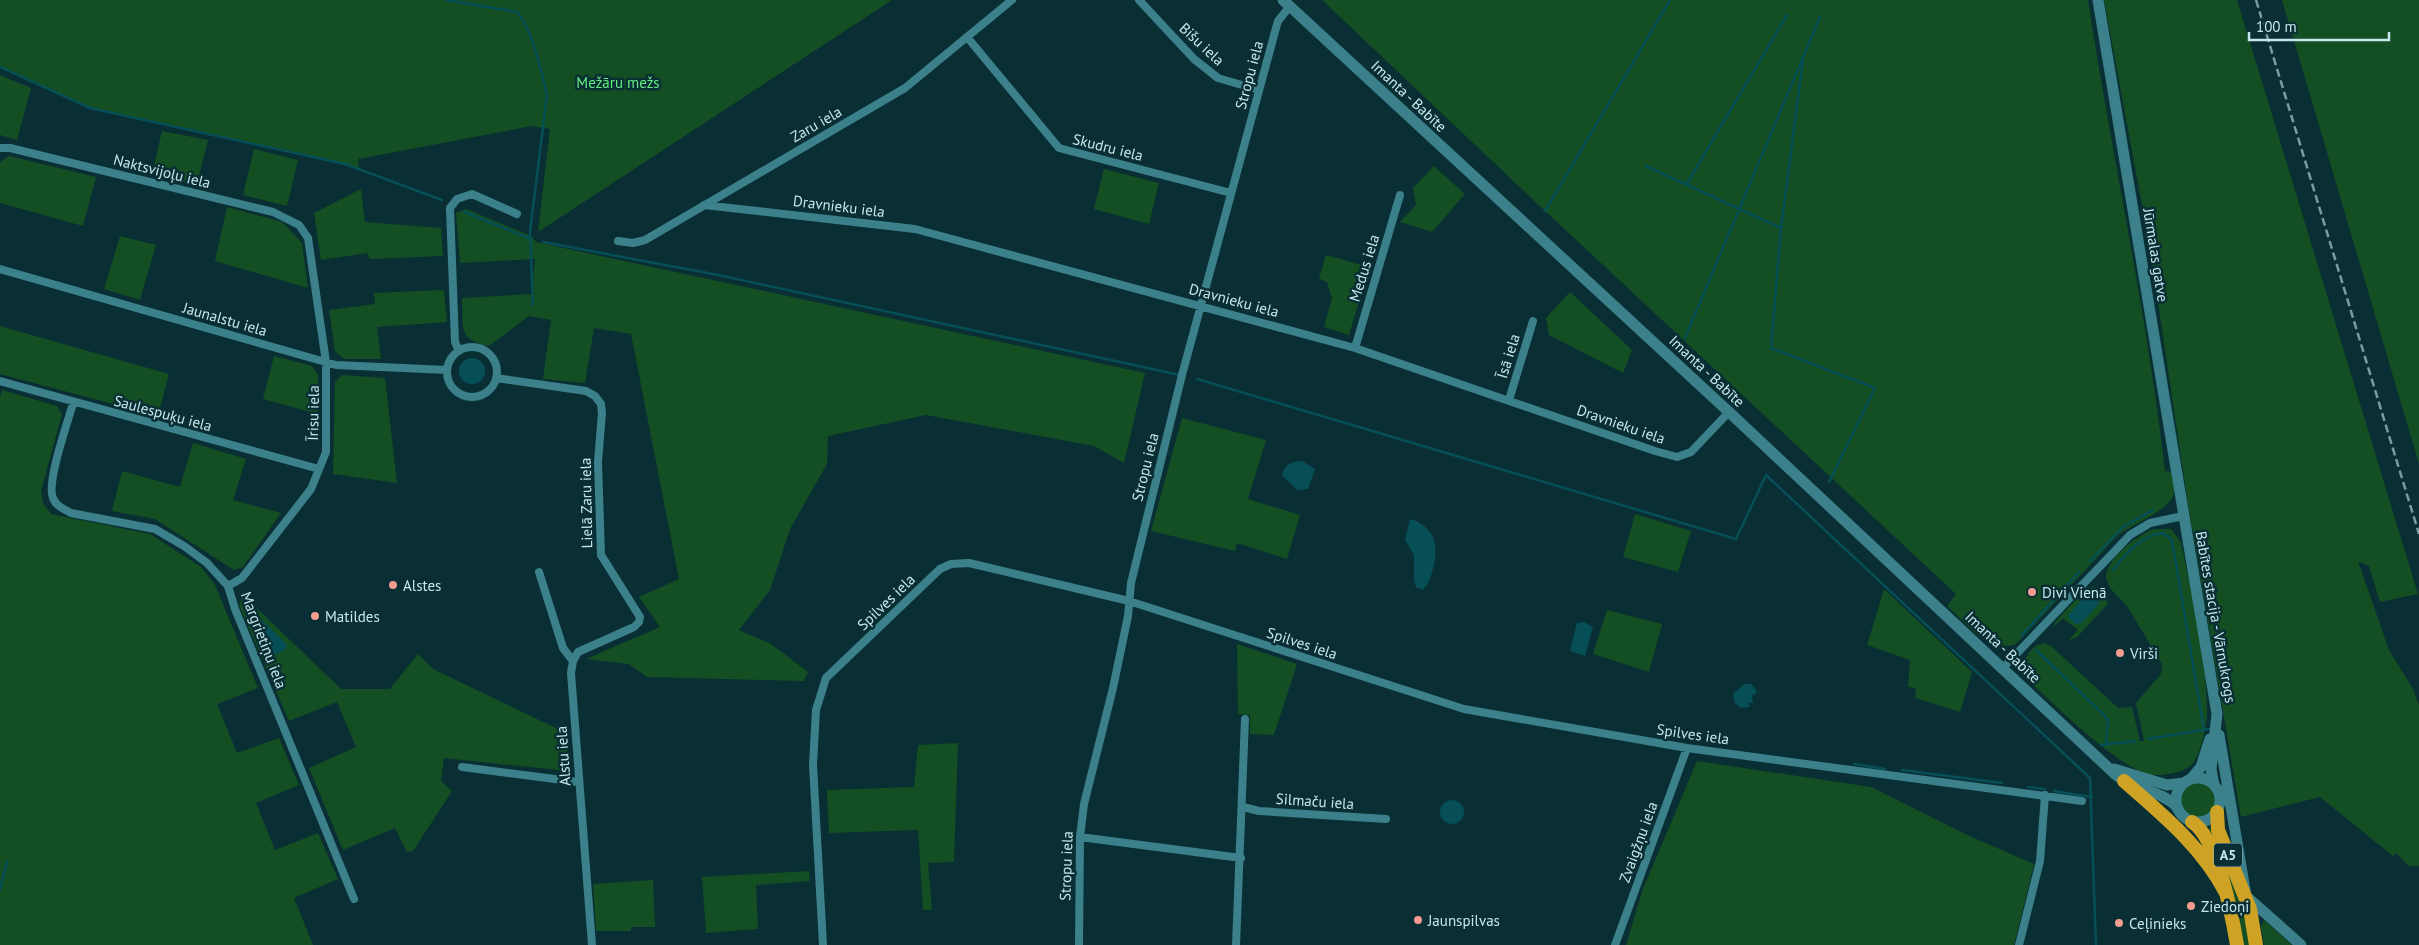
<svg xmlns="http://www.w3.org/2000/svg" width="2419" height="945" viewBox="0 0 2419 945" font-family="'PT Sans',sans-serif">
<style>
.green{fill:#134f22}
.water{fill:#064f57}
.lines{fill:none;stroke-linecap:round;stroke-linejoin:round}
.stream{stroke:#064f57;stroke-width:2.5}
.street{stroke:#3b808a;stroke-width:8}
.secondary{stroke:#3b808a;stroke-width:11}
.highway{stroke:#cea325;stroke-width:14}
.rail{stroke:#789ca1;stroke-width:2.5;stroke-dasharray:8 4;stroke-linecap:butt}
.poi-dot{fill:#f59c91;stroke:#092f34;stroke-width:2}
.labels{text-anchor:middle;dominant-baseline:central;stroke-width:5;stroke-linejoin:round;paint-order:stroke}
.shield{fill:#092f34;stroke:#8db0b6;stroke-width:1}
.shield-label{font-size:14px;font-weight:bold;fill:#c6e7ed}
.street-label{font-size:15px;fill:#c6e7ed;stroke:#092f34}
.park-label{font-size:15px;fill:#63ed7f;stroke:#092f34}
.poi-label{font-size:15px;fill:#c6e7ed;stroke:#092f34;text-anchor:start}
</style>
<rect width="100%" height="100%" fill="#092f34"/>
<path class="green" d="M0,0H892L538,232L550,129L532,126L358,159L359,168L90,108L0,67Z
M1322,0H2088C2112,157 2147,313 2165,471L2172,472C2172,478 2175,486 2174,492C2173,509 2131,525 2118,535L2016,644C1988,654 1966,622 1947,606L1956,594L1528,195Z
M2104,0H2237L2418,594L2380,602L2369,566L2358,561L2389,650L2413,689L2419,705V866H2409L2396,853L2393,856L2320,797L2241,817L2187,498L2150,248Z
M2282,0H2419V464Z
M0,75L31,88L17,140L0,135Z
M162,131L208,140L197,185L152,174Z
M254,149L298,160L287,206L243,195Z
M9,156L96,177L83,226L0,203V162Z
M1434,166L1465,194L1432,232L1400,222L1416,205L1413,188Z
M1104,169L1159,183L1149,224L1094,209Z
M361,189L365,222L441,228L443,256L369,259L368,253L321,260L314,213Z
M227,207L282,222L302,243L308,288L215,261Z
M466,209L531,236L536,242L1145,373L1124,463L1094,446L926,415L828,436L827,464L790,529L770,590L739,630L771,644L808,672L804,681L647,677L629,664L586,659L660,627L639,597L679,579L631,334L594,328L585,383L543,379L551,320L529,316L489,346C456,339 464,327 462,298L532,294L535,259L460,263L456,213Z
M120,236L156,245L140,300L104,289Z
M1326,255L1369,267L1349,335L1324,327L1332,298L1327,282L1319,279Z
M444,290L447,322L377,327L381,359H344L335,351L329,310L375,304L374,293Z
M1570,292L1632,350L1623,373L1549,335L1546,318Z
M0,326L169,374L158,416L0,374Z
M274,356L312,366L318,375V414L263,399Z
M342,375L385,378L397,483L333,474L335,382Z
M2,390L57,406L62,414L41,491L43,503L51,514L150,534L201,567L215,585L258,688L217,704L237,753L279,738L299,785L256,803L275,850L318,833L338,879L294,898L313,945H0V397Z
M1182,418L1266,440L1248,499L1300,515L1287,559L1237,543L1235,551L1151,531Z
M193,443L246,459L233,500L281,513L243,567L234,570L155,519L112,511L122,471L180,487Z
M1635,514L1691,531L1678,572L1623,557Z
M2154,529H2171L2181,542C2192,595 2206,655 2207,708C2208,721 2201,754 2193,763C2188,769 2180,772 2173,773C2164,775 2155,776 2146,774C2113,762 2054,705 2027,679C2021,663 2027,646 2045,643L2051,646L2118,708L2132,707L2140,741H2144L2136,703L2161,674L2162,664L2127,606L2110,588L2106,577C2108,557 2136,536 2154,529Z
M2093,586L2105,595L2108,604L2077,637L2068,641L2078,630L2063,618L2054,627L2055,622L2083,592Z
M1884,589L1972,672L1960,712L1915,698L1916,688L1908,687L1910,660L1867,645Z
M243,595L341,689H390L418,654L433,669L566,733L568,771L444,758L441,781L452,791L413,851L407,852L395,828L343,850L309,768L356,747L337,702L289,721L239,605Z
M1607,610L1662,624L1649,672L1593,654Z
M1237,644L1297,664L1274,735L1250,734V715L1238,714Z
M958,743L954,862L928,863L932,910H923L918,830L829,833L827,790L914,787L918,745Z
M1697,761L1871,787L1965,834L2034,864L2014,945H1626L1643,889Z
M2179 800a19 19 0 1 1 38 0a19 19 0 1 1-38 0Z
M2211,827L2241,900L2250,945H2243L2237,907L2208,830Z
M809,871L810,881L756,885L758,929L706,933L702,877Z
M653,880L655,927H631V931H596L593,884Z
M2264,920L2292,945H2264L2261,927Z"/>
<path class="water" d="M459 371a13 13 0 1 1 26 0a13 13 0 1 1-26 0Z
M1302,461L1315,469L1308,489L1297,490L1282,475C1285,463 1292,462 1302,461Z
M1410,519C1433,526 1439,543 1434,565C1431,575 1430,582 1423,590L1416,587L1414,581V555L1405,540Z
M2093,591L2100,597L2099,603L2082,623L2075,624L2068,617L2069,614L2089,592Z
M262,620L287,645L284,651L275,654L268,650L257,628Z
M1584,622L1593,627L1585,656L1570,651L1577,623Z
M1744,684H1751L1756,690V694L1752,695L1753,704L1749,702V707L1741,708L1735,703L1733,694Z
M1440 812a12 12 0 1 1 24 0a12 12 0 1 1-24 0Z"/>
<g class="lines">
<path class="stream" d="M446,0L517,12C533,30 541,71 547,95L530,231L533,305
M1803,60L1781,228L1771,348L1875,388L1829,482
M0,67L90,108L345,164L442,200
M1646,166L1781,228
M1686,185L1787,15
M1545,211L1670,0
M464,212L531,239
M543,242L718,275L1180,375
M1685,338L1820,17
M1197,379L1736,539L1766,475L2090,778L2096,945
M2090,561L2123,527L2153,510
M2113,570C2126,554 2141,535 2163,533L2172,540L2204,730
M2021,636L2079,572
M2036,650L2105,716L2108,721L2106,745
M2148,739L2209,729
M2101,745L2135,741
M1854,764L1885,769
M1902,770L2002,783
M2028,787L2045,789
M2054,791L2092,797
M0,890L7,862"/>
<path class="street" d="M1139,0L1194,59L1218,78L1259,90
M967,37L1059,148L1231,193
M0,148H10L273,212L299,225L308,238L326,362V452L311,489L242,578L228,586
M704,205L915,229L1355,348L1655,451L1677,457L1691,452L1729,412
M618,241L633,243L645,240L905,88L1012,0
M0,269L336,365L447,370
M447 372a25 25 0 1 1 50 0a25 25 0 1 1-50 0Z
M1355,348L1400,195
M459,351L455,342L450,208L457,199L472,194L517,214
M496,378L586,391L595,396L601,404L602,413L598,462L601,555L640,617L639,622L634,627L578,652L573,661L571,673L592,945
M0,381L319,469
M1509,400L1533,321
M73,403C68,422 46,483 53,498C56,506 64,509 71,513L155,529L184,546L207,563L228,586L235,609L354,899
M539,572L563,648L573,661
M2003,668L2130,535L2150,523L2183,516
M462,767L578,782
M1243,807L1259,811L1386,819
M1080,837L1241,858
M823,945L813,765L816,710L826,678L940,569L951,564L969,563L1129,601L1464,709L1687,748L2082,801
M1079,945L1080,837L1084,804L1113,688L1128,616L1131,583L1182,375L1276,28L1278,21L1290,6
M1236,945L1245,719
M1615,945L1687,748
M2019,945L2040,861L2045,795"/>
<path class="secondary" d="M1283,0L1729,412L2116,775C2134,791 2160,789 2177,807
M2098,0L2217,714L2211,769L2214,785
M2219,735L2246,896L2301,945
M2114,769L2167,785L2184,783
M2176 800a22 22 0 1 1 44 0a22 22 0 1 1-44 0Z
M2191,779L2201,767L2210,739"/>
<path class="highway" d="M2124,781C2163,815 2202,847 2226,893
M2217,812L2218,830L2250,909L2256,945
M2192,822C2217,837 2232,915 2237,945"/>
<path class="rail" d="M2256,0L2419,534"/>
</g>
<g class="poi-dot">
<circle cx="393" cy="585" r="5"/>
<circle cx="2032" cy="592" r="5"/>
<circle cx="315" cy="616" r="5"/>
<circle cx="2120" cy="653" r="5"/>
<circle cx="2191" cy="906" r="5"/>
<circle cx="1418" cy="920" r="5"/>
<circle cx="2119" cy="923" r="5"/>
</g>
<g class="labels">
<rect class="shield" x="2214" y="843.5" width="28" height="23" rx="4"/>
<g class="shield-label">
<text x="2228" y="855">A5</text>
</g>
<g class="street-label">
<text transform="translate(1202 44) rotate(43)">Bišu iela</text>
<text transform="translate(1249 75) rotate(-75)">Stropu iela</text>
<text transform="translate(1409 96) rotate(43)">Imanta - Babīte</text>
<text transform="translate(816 124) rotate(-30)">Zaru iela</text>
<text transform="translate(1108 147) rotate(14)">Skudru iela</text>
<text transform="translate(162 171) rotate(14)">Naktsvijoļu iela</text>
<text transform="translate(839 206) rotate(7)">Dravnieku iela</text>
<text transform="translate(2156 255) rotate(81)">Jūrmalas gatve</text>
<text transform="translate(1364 268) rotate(-73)">Medus iela</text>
<text transform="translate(1234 300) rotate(15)">Dravnieku iela</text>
<text transform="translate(225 319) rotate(16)">Jaunalstu iela</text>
<text transform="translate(1508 356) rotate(-73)">Īsā iela</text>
<text transform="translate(1707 371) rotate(43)">Imanta - Babīte</text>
<text transform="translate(163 413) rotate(15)">Saulespuķu iela</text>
<text transform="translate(313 413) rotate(-89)">Īrisu iela</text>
<text transform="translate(1621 424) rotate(19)">Dravnieku iela</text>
<text transform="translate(1145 467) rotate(-76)">Stropu iela</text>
<text transform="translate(586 503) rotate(-91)">Lielā Zaru iela</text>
<text transform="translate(886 602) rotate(-44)">Spilves iela</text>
<text transform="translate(2216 617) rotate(80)">Babītes stacija - Vārnukrogs</text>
<text transform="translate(264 640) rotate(69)">Margrietiņu iela</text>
<text transform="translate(1302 643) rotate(18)">Spilves iela</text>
<text transform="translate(2003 647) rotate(43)">Imanta - Babīte</text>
<text transform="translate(1693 734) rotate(8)">Spilves iela</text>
<text transform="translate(563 756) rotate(-94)">Alstu iela</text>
<text transform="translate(1315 801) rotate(4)">Silmaču iela</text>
<text transform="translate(1638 842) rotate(-70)">Zvaigžņu iela</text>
<text transform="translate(1066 866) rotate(-88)">Stropu iela</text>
</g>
<g class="park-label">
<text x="618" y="82">Mežāru mežs</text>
</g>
<g class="poi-label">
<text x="403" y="585">Alstes</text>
<text x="2042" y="592">Divi Vienā</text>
<text x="325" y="616">Matildes</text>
<text x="2130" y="653">Virši</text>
<text x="2201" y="906">Ziedoņi</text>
<text x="1428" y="920">Jaunspilvas</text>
<text x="2129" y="923">Ceļinieks</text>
</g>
</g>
<path d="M2249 32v8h140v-8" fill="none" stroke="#c6e7ed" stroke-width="2.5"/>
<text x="2256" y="32" font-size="15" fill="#c6e7ed" stroke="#092f34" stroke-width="4" paint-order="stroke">100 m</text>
</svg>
